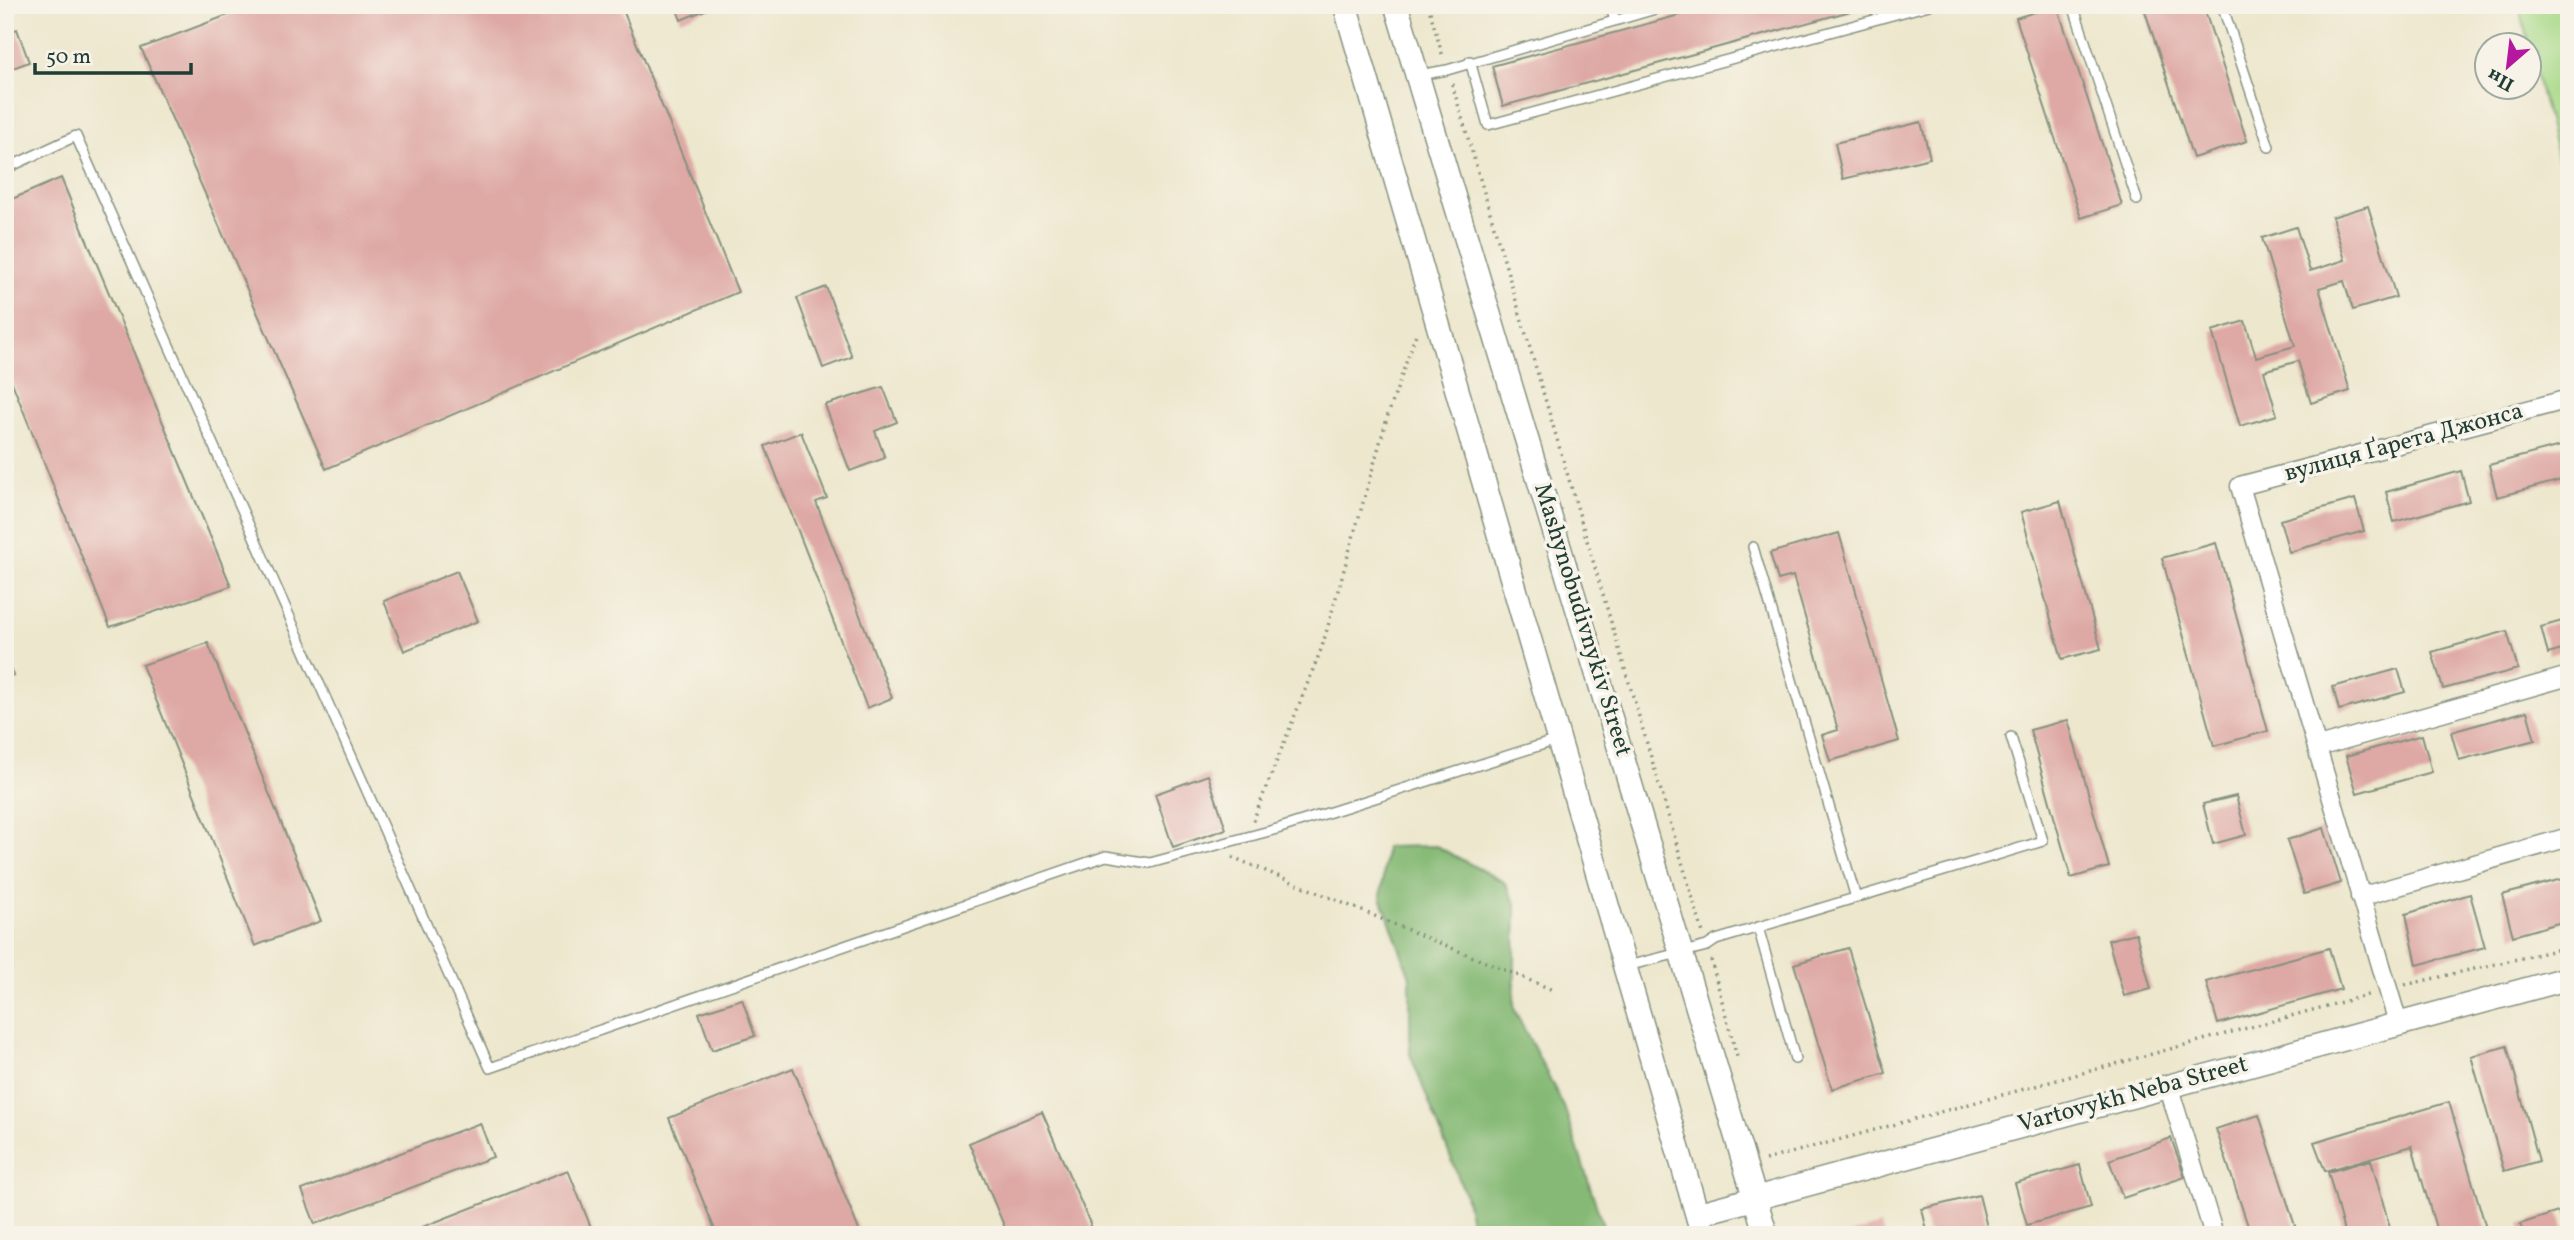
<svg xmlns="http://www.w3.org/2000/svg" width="2574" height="1240" viewBox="0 0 2574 1240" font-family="Vollkorn,serif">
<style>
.green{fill:#a7d987;stroke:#638b5e;stroke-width:2}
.forest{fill:#85b974;stroke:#527b54;stroke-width:2}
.building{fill:#dea8a4}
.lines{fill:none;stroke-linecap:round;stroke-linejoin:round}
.service-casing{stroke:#869280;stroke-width:12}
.minor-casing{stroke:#869280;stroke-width:21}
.tertiary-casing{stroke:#869280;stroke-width:26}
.path{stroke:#869280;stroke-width:3.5;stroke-dasharray:2 5;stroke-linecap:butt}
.service{stroke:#fff;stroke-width:9}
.minor{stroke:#fff;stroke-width:18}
.tertiary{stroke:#fff;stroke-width:23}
.labels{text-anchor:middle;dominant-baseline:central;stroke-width:7;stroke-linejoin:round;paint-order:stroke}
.street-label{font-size:24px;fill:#1f3d34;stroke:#f7f3e8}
</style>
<rect width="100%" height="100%" fill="#f7f3e8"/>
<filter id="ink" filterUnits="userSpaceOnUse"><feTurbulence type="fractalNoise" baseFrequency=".0143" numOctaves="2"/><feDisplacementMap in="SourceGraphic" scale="14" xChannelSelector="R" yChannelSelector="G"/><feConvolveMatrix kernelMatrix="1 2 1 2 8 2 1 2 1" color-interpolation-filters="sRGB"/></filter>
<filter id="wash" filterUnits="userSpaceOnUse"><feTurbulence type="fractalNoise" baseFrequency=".00686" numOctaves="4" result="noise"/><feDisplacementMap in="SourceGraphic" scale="28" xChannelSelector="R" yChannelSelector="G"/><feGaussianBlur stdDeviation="1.57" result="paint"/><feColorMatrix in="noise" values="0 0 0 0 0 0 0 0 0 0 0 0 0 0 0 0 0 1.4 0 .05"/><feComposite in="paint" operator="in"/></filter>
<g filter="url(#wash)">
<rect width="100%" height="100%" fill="#ede7cd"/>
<path class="green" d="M2519,5H2569V195L2566,192Z"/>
<path class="forest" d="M1436,846L1504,882L1516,904L1514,1009L1564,1107L1606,1235H1474L1465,1194L1410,1054V977L1381,897L1386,847Z"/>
<g id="blocks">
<path class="building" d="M254,5H621L738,292L326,469L141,48Z
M675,5H717L681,20Z
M1716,5L1869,6L1503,106L1492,66Z
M2057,5L2122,205L2081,218L2016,18Z
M2143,5H2203L2247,141L2193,158Z
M17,29L29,62L5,71V34Z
M1921,122L1930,158L1843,179L1835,143Z
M61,178L231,586L110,627L5,365V202Z
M2368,206L2396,297L2353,310L2344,281L2319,288L2350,391L2311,403L2298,361L2264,371L2277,415L2240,426L2212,331L2245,321L2256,357L2295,346L2262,238L2296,227L2310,271L2345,260L2332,217Z
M826,287L852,357L823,368L797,298Z
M883,387L897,422L875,431L885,458L850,471L825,405Z
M801,432L827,498L816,502L892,698L867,708L765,446Z
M2564,445L2569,478L2497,497L2489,465Z
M2461,471L2469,501L2394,522L2386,492Z
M2355,499L2364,531L2289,552L2280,520Z
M2060,501L2101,649L2062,659L2021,512Z
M1839,533L1899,741L1830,761L1822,735L1838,730L1793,576L1778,580L1770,553Z
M2216,543L2268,731L2214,746L2162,558Z
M457,571L478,621L404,651L384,601Z
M2569,619V648L2548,654L2541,627Z
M2507,631L2518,669L2443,689L2432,652Z
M208,643L321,921L255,946L142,665Z
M5,653L14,675L5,678Z
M2398,669L2405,692L2339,710L2333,687Z
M2527,711L2535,740L2459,760L2451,732Z
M2068,720L2109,867L2071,878L2030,730Z
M2422,735L2432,772L2357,793L2346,756Z
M1208,775L1226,829L1173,847L1155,794Z
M2236,796L2246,835L2213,844L2203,804Z
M2324,828L2341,883L2304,894L2287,840Z
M2569,877V920L2513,936L2502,895Z
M2470,894L2485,947L2417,965L2406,914Z
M2136,933L2151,989L2124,996L2108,940Z
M1848,948L1886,1073L1832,1089L1794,964Z
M2329,948L2341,989L2218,1024L2206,982Z
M742,999L755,1036L712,1050L699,1013Z
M2507,1046L2539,1161L2504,1171L2471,1056Z
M793,1068L861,1235H717L669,1118Z
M2449,1102L2488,1235H2438L2412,1146L2325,1171L2314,1142Z
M1042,1112L1095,1235H1008L969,1143Z
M2259,1115L2298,1235H2251L2216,1129Z
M480,1123L493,1157L315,1224L302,1190Z
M2171,1138L2185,1177L2123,1198L2109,1160Z
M2371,1160L2392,1235H2345L2328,1172Z
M2080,1165L2091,1207L2027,1225L2015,1183Z
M568,1170L594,1235H402Z
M1979,1195L1989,1235H1928L1922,1209Z
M2558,1212L2566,1235H2524L2520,1224Z
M1881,1225L1884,1235H1850V1234Z"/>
</g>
</g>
<g filter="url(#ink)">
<use href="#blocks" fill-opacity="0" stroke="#869280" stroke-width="2"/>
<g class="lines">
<defs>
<path id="service" d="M1610,5L1615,20
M2073,5L2137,200
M2222,5L2269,147
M1470,61L1488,125L1929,5
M1419,75L1447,70L1669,5
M5,169L76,136L490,1068L1106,856L1150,863L1277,829L1557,740
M1753,547L1856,898
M1758,927L1795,1059
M1627,966L1707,946L1716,940L2043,841L2011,737"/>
<path id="minor" d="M2318,747L2569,676
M2360,897L2569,837
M2398,1023L2240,486L2569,399
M2168,1085L2214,1235"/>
<path id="tertiary" d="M1345,5L1703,1235
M1396,5L1766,1235
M1697,1214L2569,978"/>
</defs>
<use href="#service" class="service-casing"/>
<use href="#minor" class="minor-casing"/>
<use href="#tertiary" class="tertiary-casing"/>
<path class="path" d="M1428,5L1443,57
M1452,84L1703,933
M1253,821L1322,647L1387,418L1417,331
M1232,857L1553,990
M1711,960L1737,1057
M2405,985L2569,947
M1765,1160L2371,994"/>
<use href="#service" class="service"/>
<use href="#minor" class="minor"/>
<use href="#tertiary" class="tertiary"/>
</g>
</g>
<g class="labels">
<g class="street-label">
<text transform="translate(2404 443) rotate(-15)">вулиця Ґарета Джонса</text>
<text transform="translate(1582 620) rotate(73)">Mashynobudivnykiv Street</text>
<text transform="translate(2133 1095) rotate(-15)">Vartovykh Neba Street</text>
</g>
</g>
<rect width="2574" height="1240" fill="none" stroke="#f7f3e8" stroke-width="28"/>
<g transform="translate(2508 66) rotate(208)"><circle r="33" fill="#f7f3e8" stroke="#a1aaa0" stroke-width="2"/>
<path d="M0-5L12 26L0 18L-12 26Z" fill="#b5179e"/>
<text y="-10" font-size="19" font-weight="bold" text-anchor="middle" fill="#1f3d34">Пн</text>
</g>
<path d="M35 63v10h156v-10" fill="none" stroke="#1f3d34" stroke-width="3.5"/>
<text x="46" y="63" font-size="21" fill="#1f3d34" stroke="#f7f3e8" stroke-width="5" paint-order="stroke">50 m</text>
</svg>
